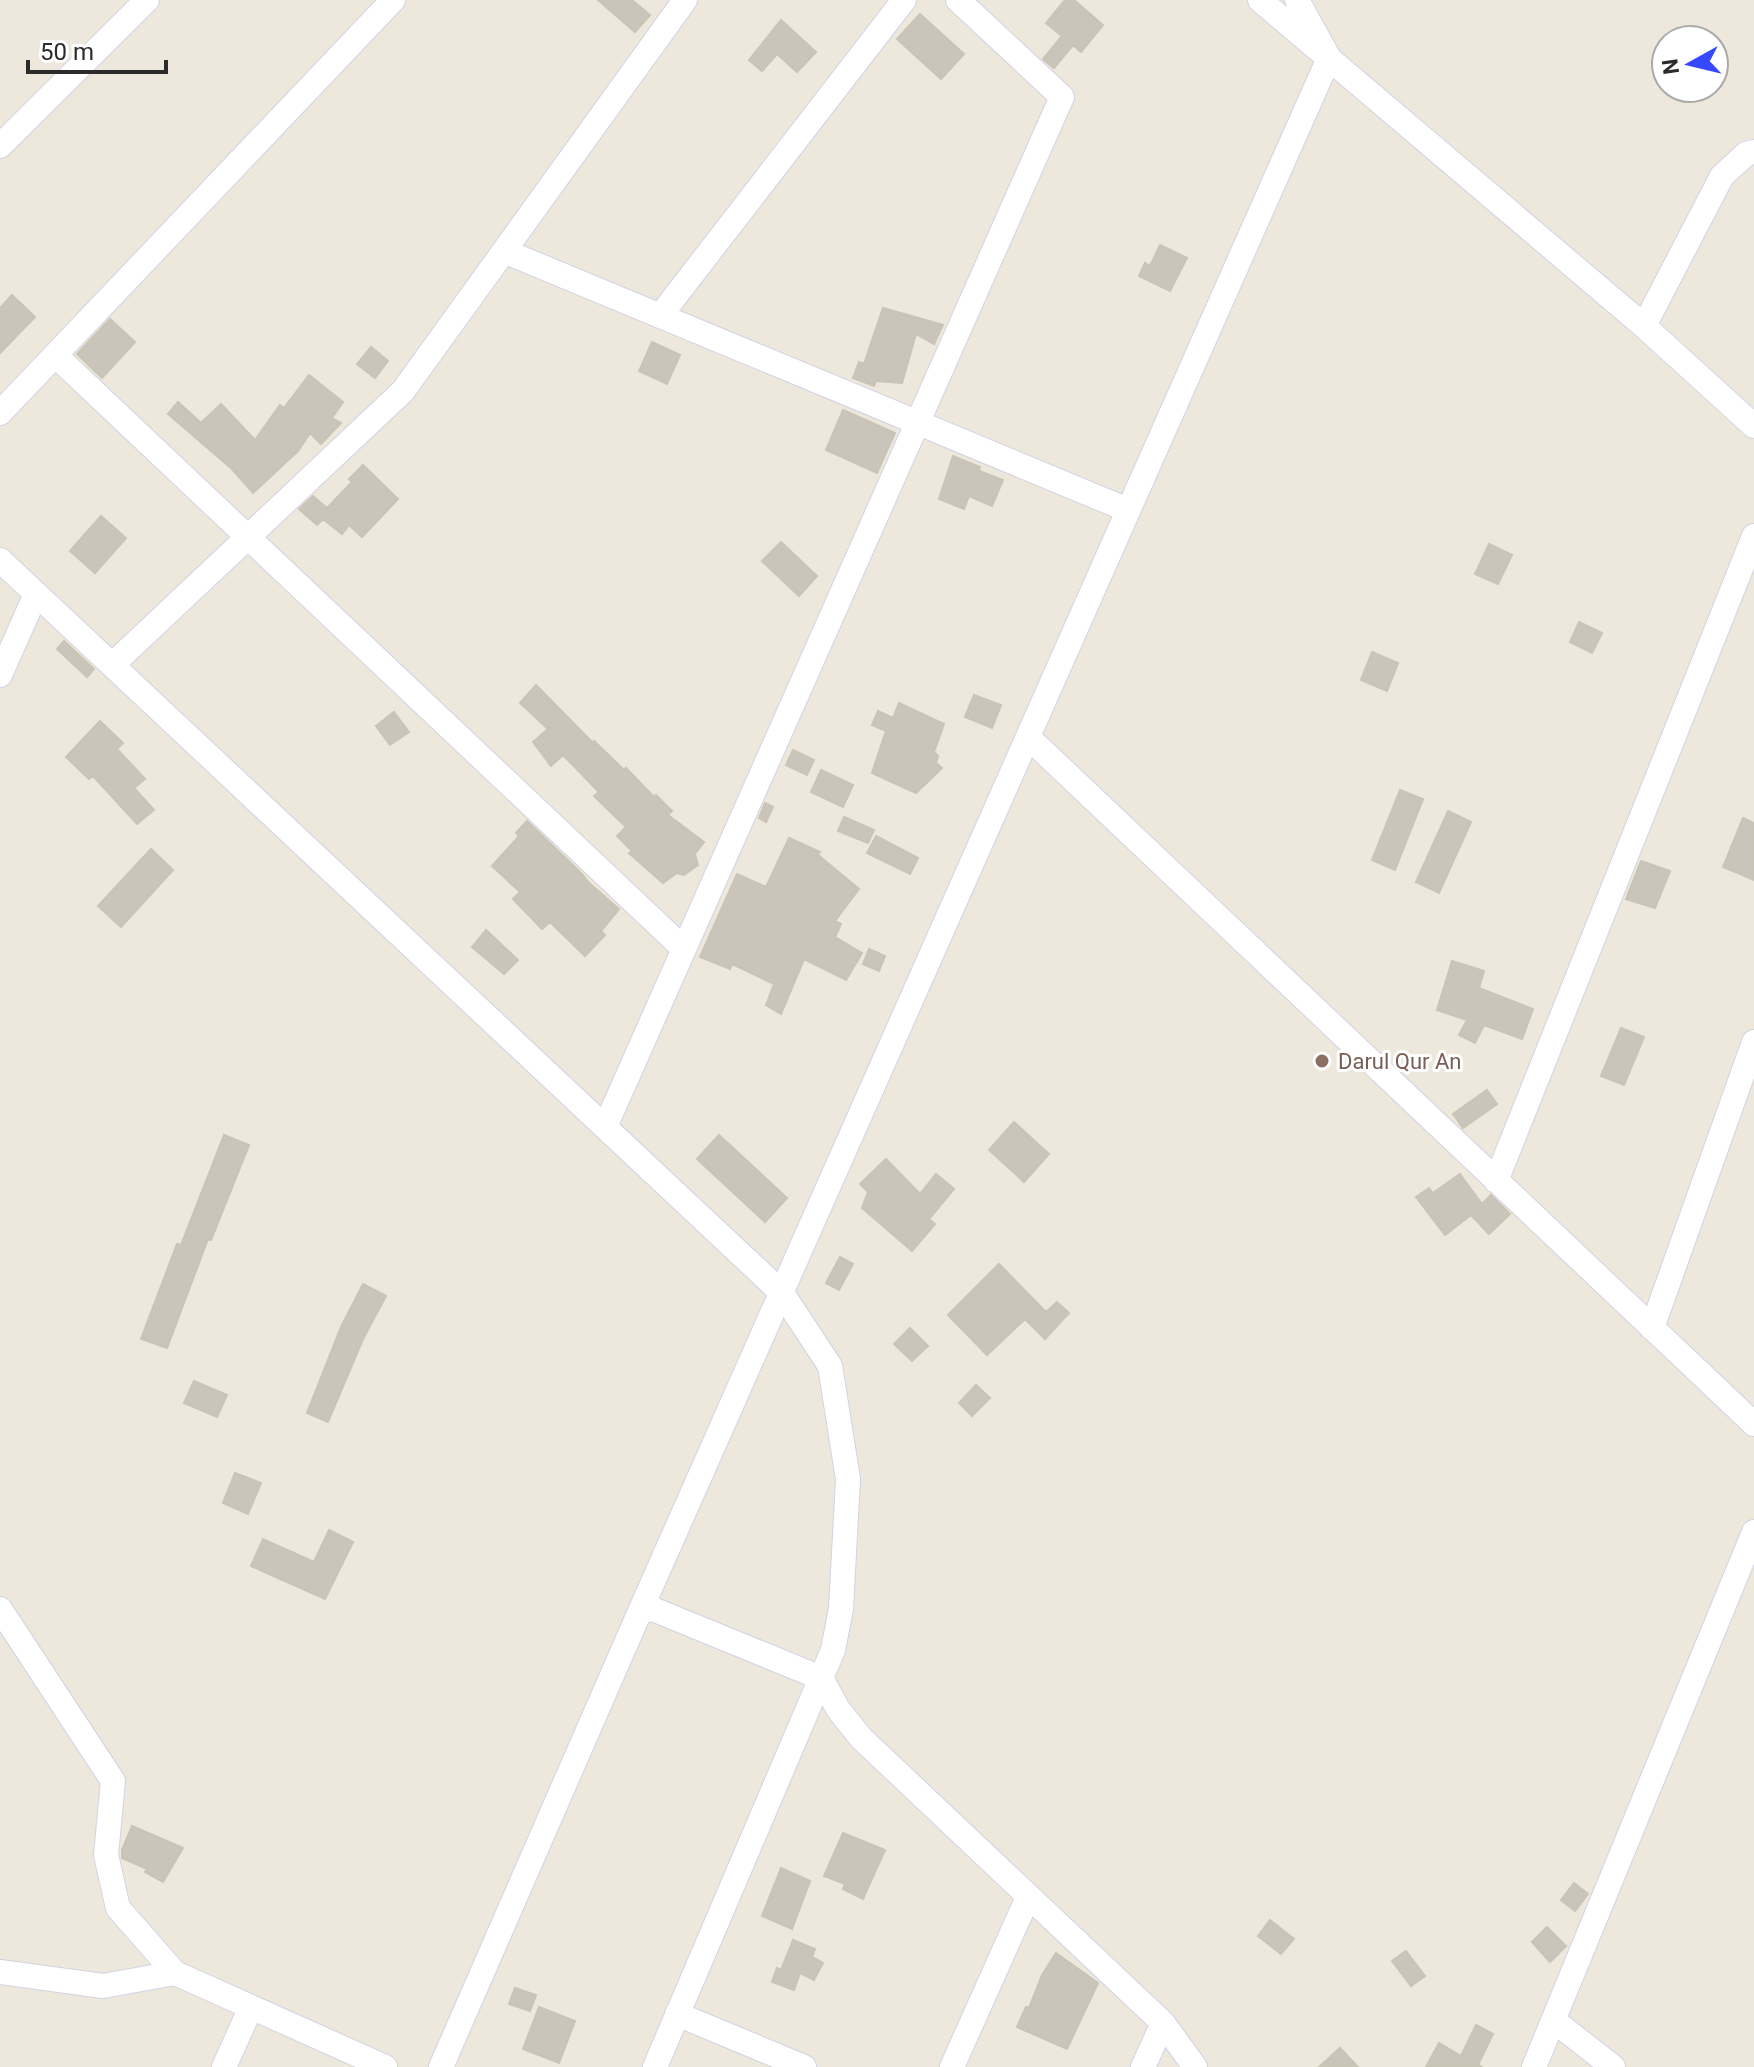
<svg xmlns="http://www.w3.org/2000/svg" width="1754" height="2067" viewBox="0 0 1754 2067" font-family="Roboto,sans-serif">
<style>
.building{fill:#c9c5ba;stroke:#c9c4b5;stroke-width:2}
.lines{fill:none;stroke-linecap:round;stroke-linejoin:round}
.minor-casing{stroke:#d1d3e4;stroke-width:26}
.minor{stroke:#fff;stroke-width:24}
.education-dot{fill:#8d6e63;stroke:#fff;stroke-width:3}
.labels{text-anchor:middle;dominant-baseline:central;stroke-width:6;stroke-linejoin:round;paint-order:stroke}
.education-label{font-size:22px;fill:#785e54;stroke:#fff;text-anchor:start}
</style>
<rect width="100%" height="100%" fill="#ede7dc"/>
<path class="building" d="M598,0H632L650,15L635,32Z
M1065,0H1074L1103,25L1081,52L1073,45L1054,68L1043,59L1062,36L1046,23Z
M920,14L964,54L941,79L897,39Z
M781,20L816,52L797,72L777,54L762,71L749,60Z
M1160,245L1187,258L1170,291L1139,276L1145,263L1150,266Z
M12,295L35,317L0,353V308Z
M883,308L943,325L934,344L916,334L902,383L876,381L874,386L853,378L859,362L864,364Z
M110,319L135,342L102,378L77,354Z
M652,342L680,355L667,384L639,371Z
M371,347L388,361L375,378L357,364Z
M309,375L343,402L332,418L341,423L321,444L310,433L298,451L253,493L232,469L168,414L178,402L201,423L221,404L255,440L280,405L284,408Z
M843,410L895,433L877,473L826,450Z
M953,456L980,467L979,471L1003,480L992,506L969,496L964,509L939,499Z
M363,465L398,499L362,537L349,525L342,534L323,519L317,525L299,509L313,496L327,508L352,482L349,479Z
M101,516L126,538L95,573L70,551Z
M781,542L817,576L799,596L762,561Z
M1489,544L1512,555L1498,584L1475,574Z
M1579,622L1602,633L1592,653L1570,642Z
M64,641L94,669L87,677L57,649Z
M1372,652L1398,663L1387,691L1361,680Z
M536,685L593,743L594,741L624,770L626,768L654,797L656,795L672,811L668,815L704,842L695,854L698,865L684,875L677,873L663,883L629,853L632,851L617,836L626,827L594,796L599,792L563,755L551,766L533,742L548,729L520,703Z
M974,695L1001,705L992,728L965,717Z
M899,703L944,724L934,752L938,756L936,763L942,768L916,793L872,773L886,731L872,725L878,711L893,718Z
M394,712L409,732L390,745L376,726Z
M100,721L123,743L117,749L145,779L134,788L154,810L137,824L93,776L89,779L66,757Z
M793,750L814,760L807,775L786,765Z
M821,770L853,785L843,807L811,792Z
M1400,790L1423,799L1395,870L1372,860Z
M765,803L773,807L766,822L759,818Z
M1448,811L1471,822L1439,893L1416,882Z
M844,817L874,830L868,843L838,831Z
M1743,818L1754,823V880L1723,867Z
M527,821L582,874L589,883L619,909L601,931L605,935L585,956L550,922L542,929L513,899L520,892L492,866L519,836L516,833Z
M876,836L918,858L910,874L867,853Z
M789,838L820,852L818,855L859,889L835,921L841,924L835,937L862,953L846,980L804,959L781,1014L766,1005L774,984L732,964L730,969L700,957L737,874L766,887Z
M151,849L173,870L121,927L98,906Z
M1641,861L1670,871L1655,908L1626,899Z
M486,930L518,960L504,974L472,947Z
M869,949L885,956L879,971L863,964Z
M1452,961L1484,971L1479,988L1533,1009L1522,1039L1484,1025L1475,1043L1459,1035L1467,1020L1437,1010Z
M1621,1028L1644,1037L1624,1085L1601,1076Z
M1487,1090L1497,1104L1463,1128L1453,1114Z
M1014,1122L1049,1154L1024,1182L989,1150Z
M224,1135L249,1145L211,1240L208,1239L167,1348L141,1339L177,1244L181,1245Z
M719,1135L787,1198L765,1222L697,1159Z
M886,1159L920,1194L936,1174L954,1189L929,1219L935,1224L912,1251L862,1208L868,1192L860,1184Z
M1460,1174L1482,1204L1491,1195L1510,1214L1489,1234L1471,1215L1445,1235L1416,1197L1429,1188L1433,1193Z
M840,1257L853,1264L839,1290L826,1283Z
M999,1264L1046,1312L1057,1302L1069,1313L1045,1339L1025,1319L987,1355L948,1315Z
M363,1284L386,1296L363,1339L328,1422L307,1413L341,1327Z
M910,1328L928,1346L912,1361L894,1344Z
M194,1381L227,1395L217,1417L184,1403Z
M976,1385L990,1398L972,1416L959,1403Z
M235,1473L261,1483L248,1514L223,1503Z
M329,1530L353,1542L325,1599L251,1566L263,1539L314,1562Z
M132,1826L183,1848L163,1882L145,1872L147,1869L122,1858V1850Z
M843,1833L885,1850L863,1899L843,1889L845,1884L824,1876Z
M781,1868L810,1881L792,1929L762,1916Z
M1574,1883L1588,1894L1575,1911L1561,1900Z
M1270,1920L1294,1939L1281,1954L1258,1936Z
M1547,1927L1566,1946L1550,1962L1532,1942Z
M793,1940L815,1949L812,1957L823,1963L814,1980L800,1973L794,1990L772,1982L777,1968L781,1970Z
M1406,1951L1425,1976L1411,1986L1392,1961Z
M1056,1953L1098,1983L1067,2049L1017,2027L1026,2007L1029,2008L1042,1975Z
M515,1988L536,1995L530,2011L509,2004Z
M539,2007L575,2021L559,2063L523,2049Z
M1476,2025L1493,2034L1478,2065L1482,2067H1426L1439,2043L1461,2056Z
M1340,2048L1358,2067H1319Z"/>
<g class="lines">
<defs>
<path id="minor" d="M1260,0L1644,326L1754,426
M0,146L147,0
M504,251L1128,510
M660,316L904,0
M1644,326L1722,176L1746,154L1754,152
M55,355L684,949
M0,413L393,0
M0,560L782,1293L830,1366L848,1479L841,1609L833,1650L655,2067
M112,665L403,391L685,0
M0,675L36,594
M1028,737L1754,1424
M605,1127L1062,97L958,0
M1496,1181L1754,536
M1652,1328L1754,1042
M0,1609L113,1781L106,1855L118,1908L175,1973L385,2067
M641,1609L655,1610L821,1678L838,1709L861,1738L1163,2023L1195,2067
M0,1972L103,1986L175,1973
M677,2014L804,2067
M1553,2020L1613,2067
M224,2067L251,2007
M441,2067L641,1609L1329,58L1297,0
M952,2067L1028,1897
M1143,2067L1163,2023
M1534,2067L1754,1532"/>
</defs>
<use href="#minor" class="minor-casing"/>
<use href="#minor" class="minor"/>
</g>
<circle class="education-dot" cx="1322" cy="1061" r="8"/>
<g class="labels">
<g class="education-label">
<text x="1338" y="1061">Darul Qur An</text>
</g>
</g>
<g transform="translate(1690 64) rotate(262)"><circle r="38" fill="#ffffff" stroke="#aaaaaa" stroke-width="2"/>
<path d="M0-6L14 30L0 20L-14 30Z" fill="#3749ff"/>
<text y="-12" font-size="22" font-weight="bold" text-anchor="middle" fill="#2b2b2b">N</text>
</g>
<path d="M28 60v12h138v-12" fill="none" stroke="#2b2b2b" stroke-width="4"/>
<text x="40" y="60" font-size="24" fill="#2b2b2b" stroke="#ffffff" stroke-width="6" paint-order="stroke">50 m</text>
</svg>
